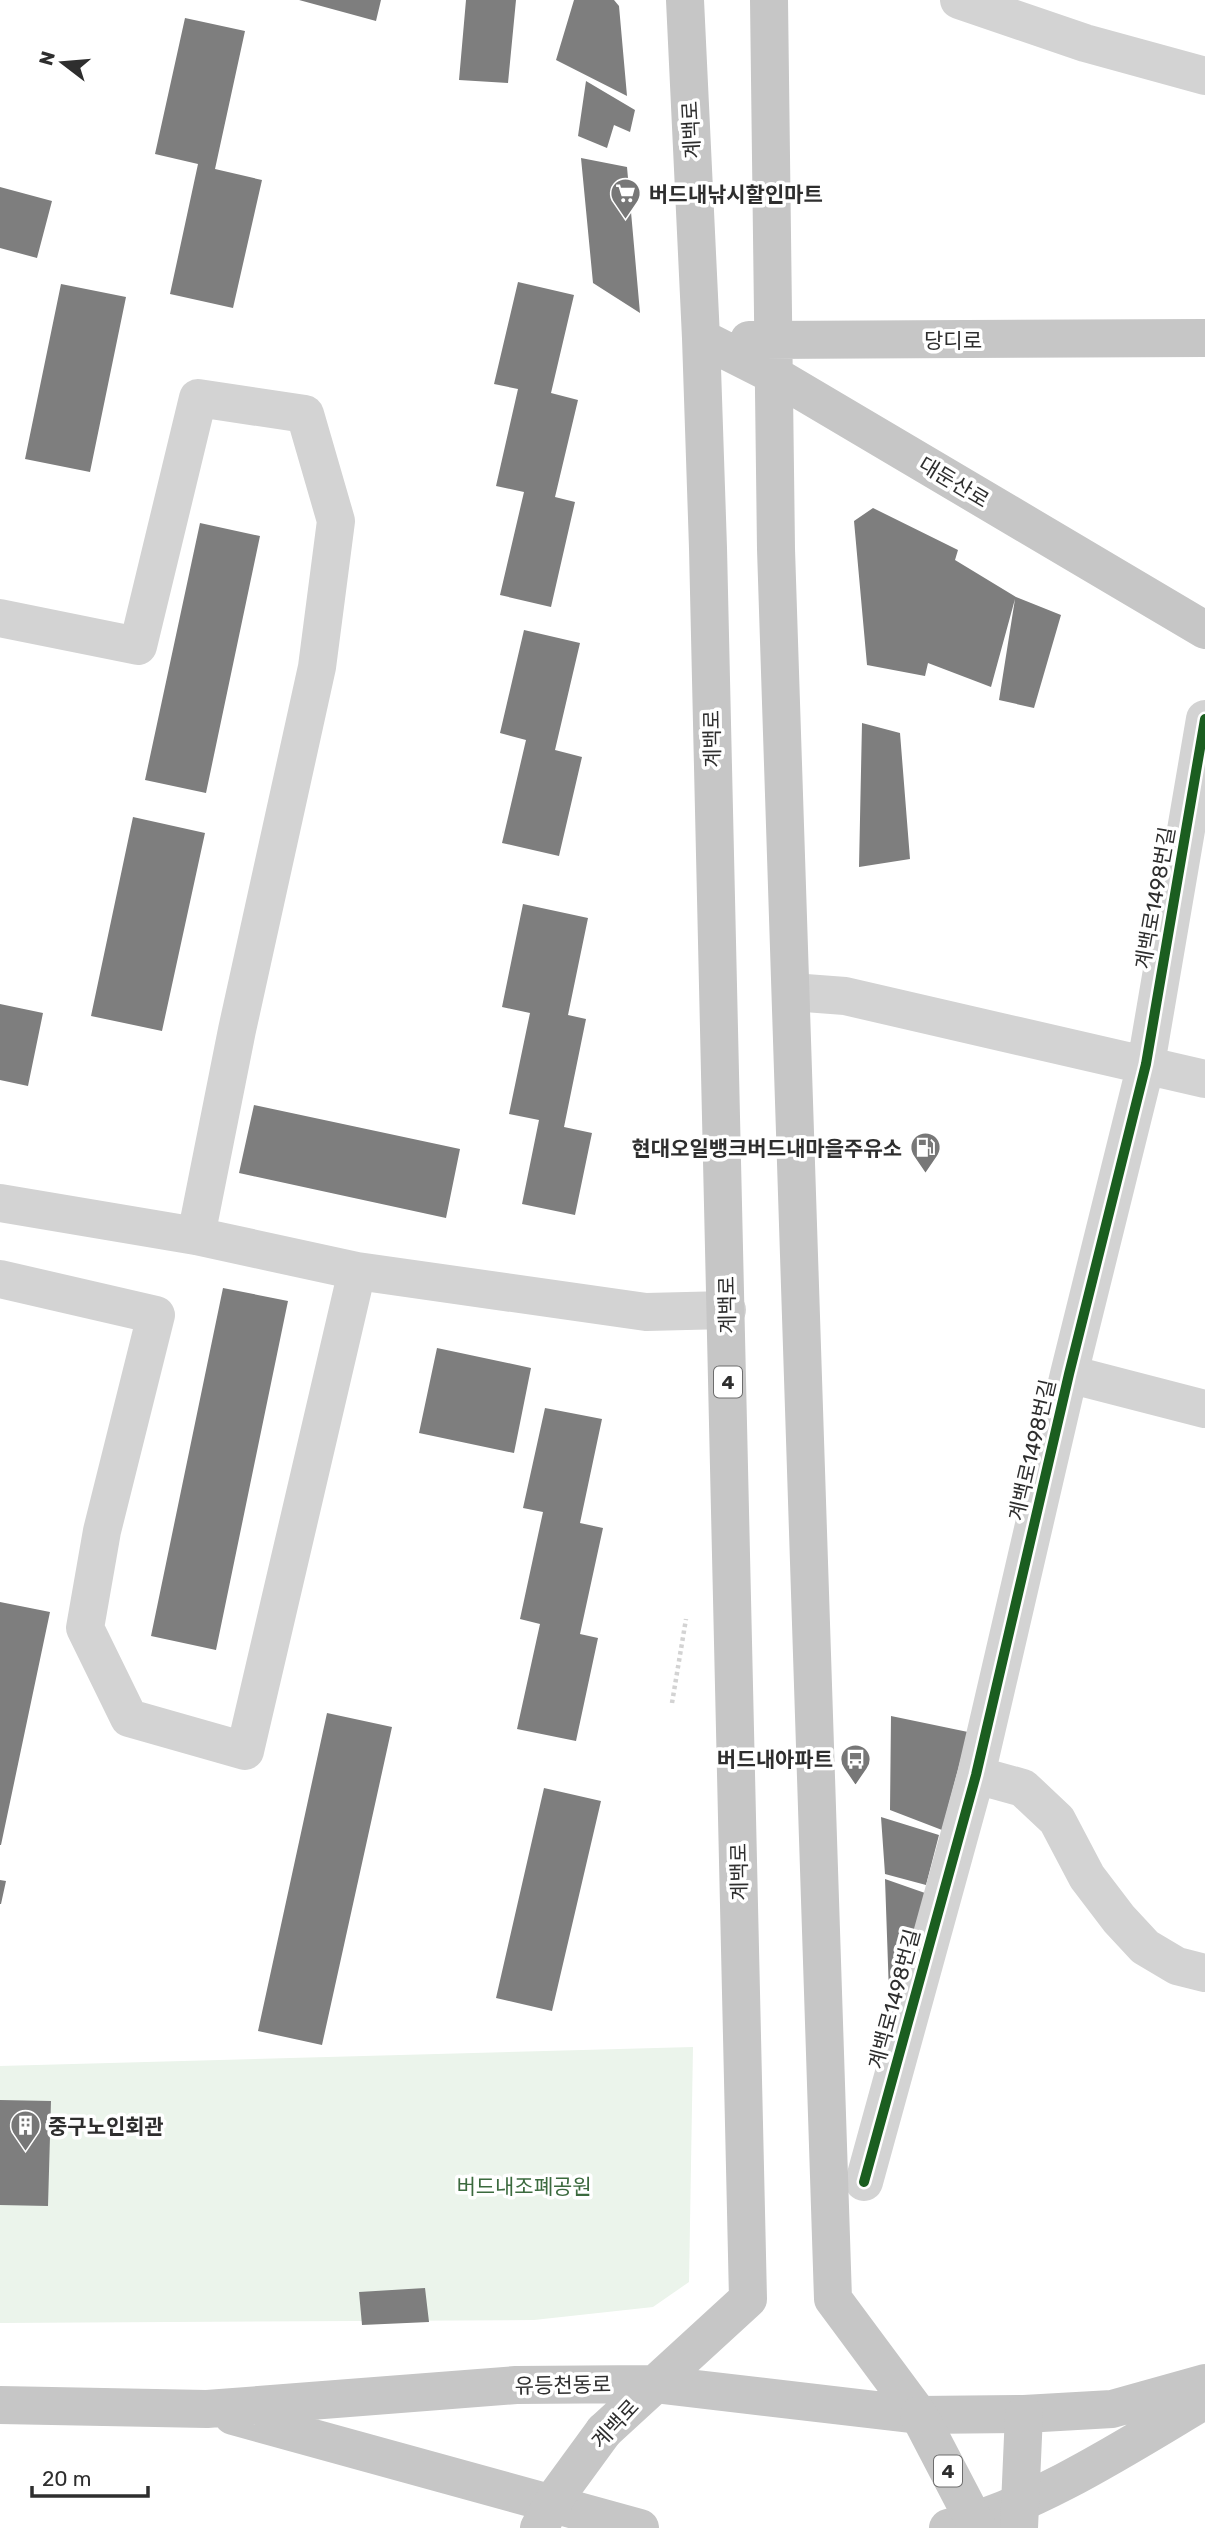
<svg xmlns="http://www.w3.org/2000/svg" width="1205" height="2528" viewBox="0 0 1205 2528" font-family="Rubik,'Noto Sans KR',sans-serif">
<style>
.green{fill:#ebf4eb}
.building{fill:#7e7e7e}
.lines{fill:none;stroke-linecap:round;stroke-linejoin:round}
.path{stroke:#d3d3d3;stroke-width:4.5;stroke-dasharray:3.5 3.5;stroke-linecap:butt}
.minor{stroke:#d3d3d3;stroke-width:38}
.major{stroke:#c6c6c6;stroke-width:38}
.major-bridge{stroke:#c6c6c6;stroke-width:38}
.cycleway-casing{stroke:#fff;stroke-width:15}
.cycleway{stroke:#1b5e20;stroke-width:10}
.labels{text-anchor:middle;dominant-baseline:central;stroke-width:7;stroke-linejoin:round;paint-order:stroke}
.shield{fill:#fff;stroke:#6d6d6d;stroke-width:2}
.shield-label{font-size:19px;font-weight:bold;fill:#2e2e2e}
.street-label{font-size:21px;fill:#2e2e2e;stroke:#fff}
.poi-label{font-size:21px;font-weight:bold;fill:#2e2e2e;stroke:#fff;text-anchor:start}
.park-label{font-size:21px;fill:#3b6a3e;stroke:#fff}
</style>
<rect width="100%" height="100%" fill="#fff"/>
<path class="green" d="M693,2047L689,2282L653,2307L534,2320L0,2323V2066Z"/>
<path class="building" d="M299,0H381L376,21Z
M466,0H516L508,83L459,80Z
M574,0H614L619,6L627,96L556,60Z
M185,18L245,31L215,169L262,180L233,308L170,294L198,164L155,154Z
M586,81L635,110L630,132L614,125L607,148L578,136Z
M581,158L627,167L640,313L593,283Z
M0,187L52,201L37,258L0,248Z
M518,282L574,295L551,393L578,400L555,497L575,502L551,607L500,595L524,492L496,486L518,389L494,384Z
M61,284L126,297L90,472L25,459Z
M873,508L958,550L955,560L1016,597L1061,615L1034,708L999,700L1015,599L991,687L928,663L925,676L867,665L854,521Z
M200,523L260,536L206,793L145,780Z
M524,630L580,643L555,750L582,757L559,856L502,843L526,740L500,733Z
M862,723L900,733L910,859L859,867Z
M133,817L205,833L162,1031L91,1016Z
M523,904L588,918L568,1015L586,1019L564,1127L592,1133L575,1215L522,1204L539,1120L509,1114L530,1013L502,1007Z
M0,1004L43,1013L28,1086L0,1080Z
M254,1105L460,1149L446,1218L239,1173Z
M223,1288L288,1301L216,1650L151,1636Z
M437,1348L531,1368L514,1453L419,1433Z
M545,1408L602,1419L580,1523L603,1528L580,1634L598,1638L576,1741L517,1729L540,1624L520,1619L543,1512L523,1508Z
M0,1602L50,1612L1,1845H0Z
M327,1713L392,1727L322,2045L258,2031Z
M891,1716L968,1732L942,1830L890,1810Z
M544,1788L601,1801L552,2011L496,1998Z
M881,1817L939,1835L926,1885L885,1874Z
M885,1879L925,1893L905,1997L889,1993Z
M0,1880L6,1881L1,1904H0Z
M0,2100L51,2101L48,2206L0,2205Z
M425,2288L429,2322L362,2325L359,2292Z"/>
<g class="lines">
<path class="path" d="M672,1703L686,1619"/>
<path class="minor" d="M959,0L1085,43L1205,76
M0,618L138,646L198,398L305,414L336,521L317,667L237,1030L196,1236
M792,992L845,996L1205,1079
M0,1203L196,1236L357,1271L646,1312L727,1310
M0,1279L156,1315L102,1531L85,1628L129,1718L245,1751L357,1271
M1069,1374L1205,1409
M976,1775L1023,1788L1057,1820L1087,1877L1119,1919L1145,1947L1177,1966L1205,1973
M864,2182L976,1775L1069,1374L1146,1064L1205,719"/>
<path class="major" d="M769,0L776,549L833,2299L919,2415
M701,338L774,375L1205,630
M749,340L1205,338
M0,2405L207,2409L516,2385L654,2384L919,2415L1024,2414L1112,2409L1205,2383
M233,2416L640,2528
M604,2431L748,2299L708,548L701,338L685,0
M948,2528C1034,2507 1128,2446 1205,2400"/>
<path class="major-bridge" d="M919,2415L978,2528
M539,2528L558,2494L604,2431
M1019,2528L1024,2414"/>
<defs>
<path id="cycleway" d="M864,2182L976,1775L1069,1374L1146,1064L1205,719"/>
</defs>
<use href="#cycleway" class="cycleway-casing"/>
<use href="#cycleway" class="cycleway"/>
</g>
<defs>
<symbol id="supermarket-pin" viewBox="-11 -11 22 30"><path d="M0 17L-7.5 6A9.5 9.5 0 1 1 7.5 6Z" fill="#777" stroke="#fff"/><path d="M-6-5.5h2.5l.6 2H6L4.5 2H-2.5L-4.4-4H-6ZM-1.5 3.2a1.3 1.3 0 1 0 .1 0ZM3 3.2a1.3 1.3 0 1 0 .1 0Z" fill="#fff"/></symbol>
<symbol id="fuel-pin" viewBox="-11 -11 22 30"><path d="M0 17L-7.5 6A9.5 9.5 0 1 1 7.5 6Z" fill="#777" stroke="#fff"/><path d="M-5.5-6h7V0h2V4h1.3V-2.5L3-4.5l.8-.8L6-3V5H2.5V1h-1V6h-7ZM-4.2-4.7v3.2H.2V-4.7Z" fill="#fff"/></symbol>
<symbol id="bus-pin" viewBox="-11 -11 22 30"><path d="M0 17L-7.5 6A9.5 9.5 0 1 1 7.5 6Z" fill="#777" stroke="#fff"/><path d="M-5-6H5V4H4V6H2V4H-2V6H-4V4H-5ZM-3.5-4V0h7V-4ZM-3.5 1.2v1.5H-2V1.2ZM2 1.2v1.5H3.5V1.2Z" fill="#fff"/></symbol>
<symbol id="building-pin" viewBox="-11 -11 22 30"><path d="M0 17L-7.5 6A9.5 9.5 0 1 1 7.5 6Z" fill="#777" stroke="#fff"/><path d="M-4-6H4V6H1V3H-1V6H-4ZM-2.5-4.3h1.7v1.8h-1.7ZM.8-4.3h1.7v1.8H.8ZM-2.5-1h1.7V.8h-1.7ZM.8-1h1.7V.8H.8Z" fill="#fff"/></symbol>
</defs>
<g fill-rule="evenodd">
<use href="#supermarket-pin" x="608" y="176" width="35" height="47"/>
<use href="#fuel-pin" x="908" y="1130" width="35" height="47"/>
<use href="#bus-pin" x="838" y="1742" width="35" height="47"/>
<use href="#building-pin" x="8" y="2108" width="35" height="47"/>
</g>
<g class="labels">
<g class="shield">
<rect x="714" y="1366.5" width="28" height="31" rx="5"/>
<rect x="934" y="2455.5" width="28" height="31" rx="5"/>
</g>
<g class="shield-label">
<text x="728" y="1382">4</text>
<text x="948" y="2471">4</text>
</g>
<g class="street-label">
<text transform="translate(691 130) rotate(-93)">계백로</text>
<text x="953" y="340">당디로</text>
<text transform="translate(954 482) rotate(31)">대둔산로</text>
<text transform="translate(712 739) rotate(-91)">계백로</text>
<text transform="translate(1155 898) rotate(-80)">계백로1498번길</text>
<text transform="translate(727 1305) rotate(-91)">계백로</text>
<text transform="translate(1032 1450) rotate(-77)">계백로1498번길</text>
<text transform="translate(739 1872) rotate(-91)">계백로</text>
<text transform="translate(894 1999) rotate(-75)">계백로1498번길</text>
<text transform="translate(563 2385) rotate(-1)">유등천동로</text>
<text transform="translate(615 2424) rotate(-47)">계백로</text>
</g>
<g class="poi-label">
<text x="649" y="194">버드내낚시할인마트</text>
<text x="902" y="1148" text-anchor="end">현대오일뱅크버드내마을주유소</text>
<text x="833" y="1759" text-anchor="end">버드내아파트</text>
<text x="48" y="2126">중구노인회관</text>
</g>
<g class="park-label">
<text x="524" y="2186">버드내조폐공원</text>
</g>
</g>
<g transform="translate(63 63) rotate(286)" stroke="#ffffff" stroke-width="5" paint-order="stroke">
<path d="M0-5L12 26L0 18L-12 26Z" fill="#2e2e2e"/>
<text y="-10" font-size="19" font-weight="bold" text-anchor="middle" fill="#2e2e2e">N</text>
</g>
<path d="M32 2486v10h116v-10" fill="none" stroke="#2e2e2e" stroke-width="3.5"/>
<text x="42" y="2486" font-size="21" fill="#2e2e2e" stroke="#ffffff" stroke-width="5" paint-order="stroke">20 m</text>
</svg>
